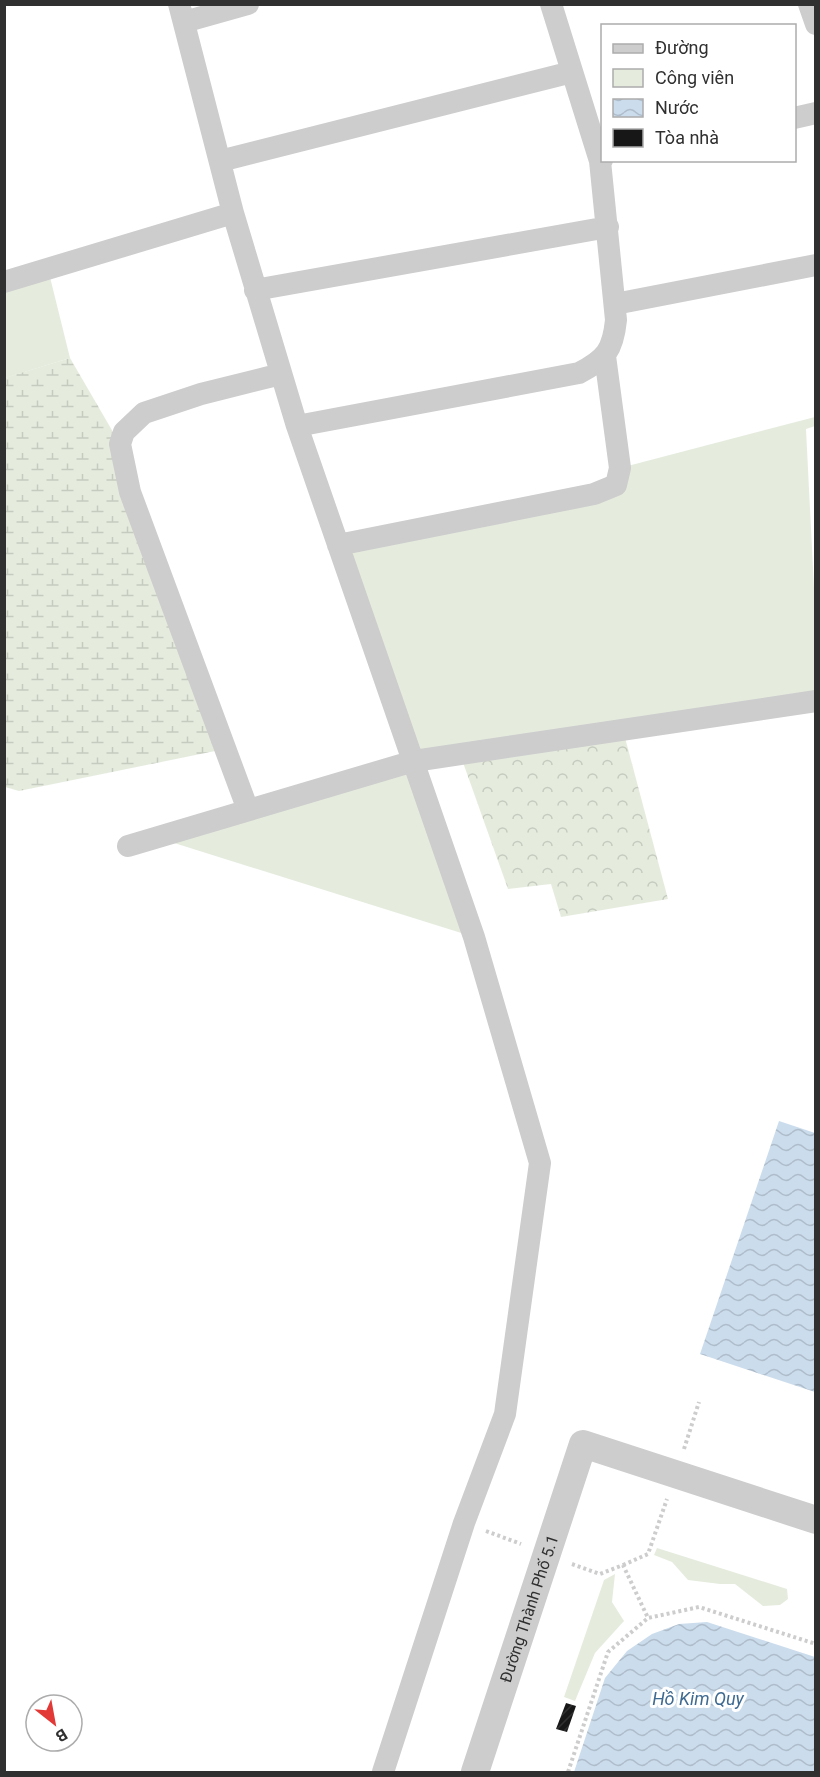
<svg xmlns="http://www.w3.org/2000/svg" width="820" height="1777" viewBox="0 0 820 1777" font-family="Roboto,sans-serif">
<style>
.green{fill:#e5ecde}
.forest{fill:url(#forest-crowns)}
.wetland{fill:url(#wetland-marsh)}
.water{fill:url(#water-waves)}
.building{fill:url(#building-hatch)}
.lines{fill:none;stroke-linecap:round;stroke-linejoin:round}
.path{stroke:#cdcdcd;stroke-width:4;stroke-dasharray:3 3;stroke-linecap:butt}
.minor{stroke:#cdcdcd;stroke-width:22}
.tertiary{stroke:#cdcdcd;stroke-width:28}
.labels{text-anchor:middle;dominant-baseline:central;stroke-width:6;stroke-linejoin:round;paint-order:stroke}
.street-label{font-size:16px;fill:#303030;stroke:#fff}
.water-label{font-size:18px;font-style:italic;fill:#3f6a91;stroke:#fff}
</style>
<defs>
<pattern id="forest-crowns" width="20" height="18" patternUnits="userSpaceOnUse" patternTransform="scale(1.5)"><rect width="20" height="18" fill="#e5ecde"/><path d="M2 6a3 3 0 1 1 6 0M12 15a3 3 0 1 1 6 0" fill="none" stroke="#c5cbbf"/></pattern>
<pattern id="wetland-marsh" width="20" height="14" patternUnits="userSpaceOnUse" patternTransform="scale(1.5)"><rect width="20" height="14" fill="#e5ecde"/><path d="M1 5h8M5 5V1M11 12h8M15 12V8" fill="none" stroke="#c5cbbf"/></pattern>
<pattern id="water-waves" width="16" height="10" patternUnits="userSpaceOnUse" patternTransform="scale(1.5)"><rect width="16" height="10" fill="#cbdcec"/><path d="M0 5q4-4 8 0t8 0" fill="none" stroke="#afbdcb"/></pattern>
<pattern id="building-hatch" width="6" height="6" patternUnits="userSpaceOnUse" patternTransform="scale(1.5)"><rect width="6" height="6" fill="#171717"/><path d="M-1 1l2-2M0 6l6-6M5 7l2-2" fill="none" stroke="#303030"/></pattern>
</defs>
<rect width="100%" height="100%" fill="#fff"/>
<path class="green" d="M48,269L70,358L5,378L4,284Z
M815,417V426L806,429L815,608V701L414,761L474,937L171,842L414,761L338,545L593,494L620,468Z
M657,1548L787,1589L788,1599L780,1605L763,1606L735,1584H720L688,1580L672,1562L654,1555Z
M615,1574L612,1602L624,1621L595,1653L575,1701L564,1697L604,1580Z"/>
<path class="forest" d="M623,730L668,899L561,917L551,884L508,889L460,754Z"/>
<path class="wetland" d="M70,358L120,444L225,749L19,791L5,787L4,378Z"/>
<path class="water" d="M779,1121L815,1133V1392L700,1354Z
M707,1622L815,1657V1772H574L605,1678L627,1651L652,1634L679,1624Z"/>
<path class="building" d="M566,1703L576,1706L567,1732L556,1729Z"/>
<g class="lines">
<path class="path" d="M684,1449L699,1402
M486,1531L521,1544
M572,1564L600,1574L623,1565L648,1618
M623,1565L648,1554L667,1499
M568,1772L608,1652L648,1618L699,1607L816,1644"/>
<path class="minor" d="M179,4L233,213L297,426L474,937L540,1163L505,1414L464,1523L383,1772
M551,4L600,161
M809,4L816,24
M184,22L248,4
M794,118L816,113
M220,161L572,72
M4,282L233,213
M255,290L608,227
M615,304L816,265
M297,426L579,373C606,359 613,350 616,320L600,161L602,160
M338,545L594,494L616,485L620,468L605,356
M248,810L130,492L120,444L124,432L144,413L201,394L281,374
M128,846L414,761L816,701"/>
<path class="tertiary" id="s1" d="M475,1772L583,1444L816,1520"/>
</g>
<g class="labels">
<g class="street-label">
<text stroke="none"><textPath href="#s1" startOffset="172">Đường Thành Phố 5.1</textPath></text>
</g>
<g class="water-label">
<text x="698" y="1698">Hồ Kim Quy</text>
</g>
</g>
<rect width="820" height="1777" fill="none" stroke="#303030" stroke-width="12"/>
<rect x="601" y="24" width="195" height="138" fill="#ffffff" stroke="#acacac" stroke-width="1.5"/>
<rect x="613" y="44" width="30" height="9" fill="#cdcdcd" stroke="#acacac" stroke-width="1.5"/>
<text x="655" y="54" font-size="18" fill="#303030">Đường</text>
<rect x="613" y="69" width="30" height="18" fill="#e5ecde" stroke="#acacac" stroke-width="1.5"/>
<text x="655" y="84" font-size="18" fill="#303030">Công viên</text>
<rect x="613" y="99" width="30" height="18" fill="url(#water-waves)" stroke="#acacac" stroke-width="1.5"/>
<text x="655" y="114" font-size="18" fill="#303030">Nước</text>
<rect x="613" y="129" width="30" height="18" fill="#171717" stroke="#acacac" stroke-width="1.5"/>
<text x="655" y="144" font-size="18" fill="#303030">Tòa nhà</text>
<g transform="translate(54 1723) rotate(149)"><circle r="28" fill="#ffffff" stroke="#acacac" stroke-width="1.5"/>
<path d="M0-4.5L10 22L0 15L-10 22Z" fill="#e23937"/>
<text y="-9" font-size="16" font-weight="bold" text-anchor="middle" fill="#303030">B</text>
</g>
</svg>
